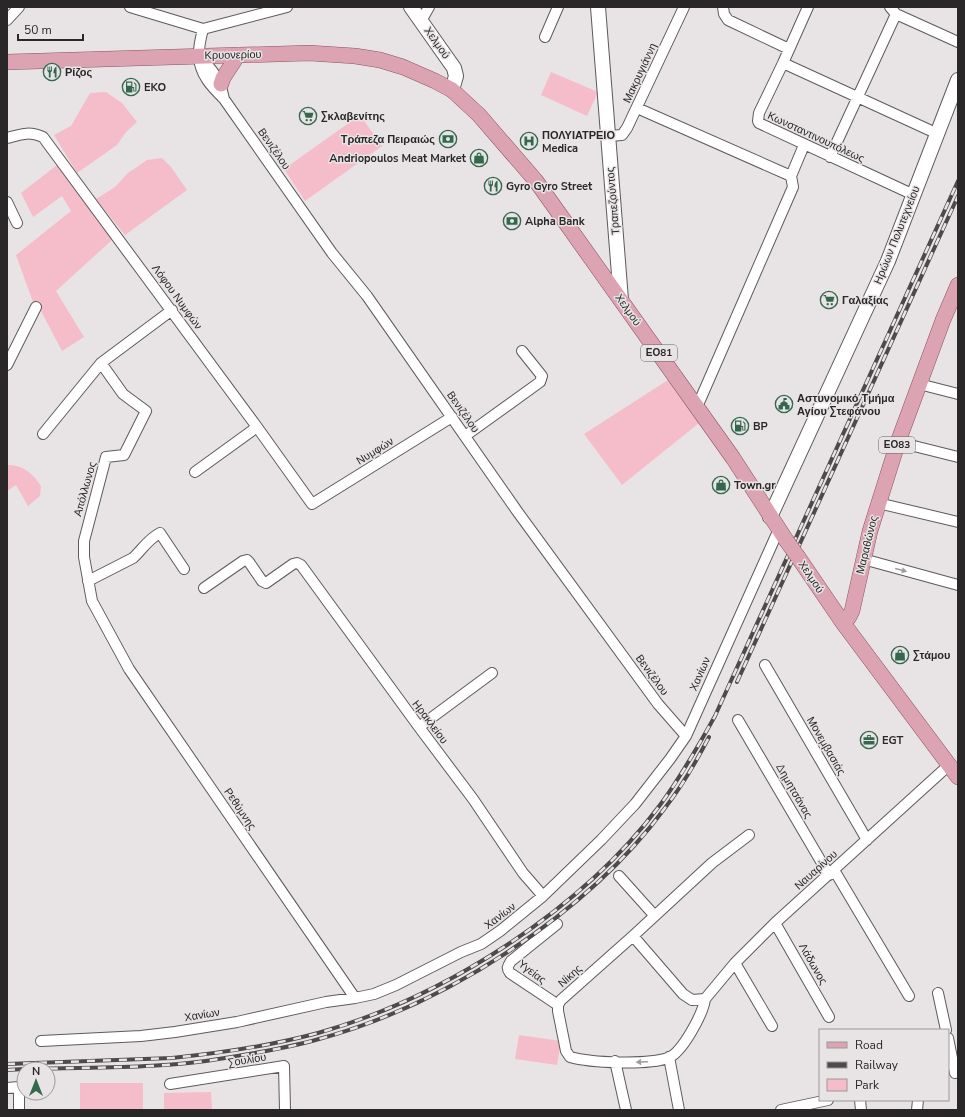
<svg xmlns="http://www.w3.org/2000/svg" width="965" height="1117" viewBox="0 0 965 1117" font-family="'Nunito Sans',sans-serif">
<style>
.green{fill:#f5bcc9}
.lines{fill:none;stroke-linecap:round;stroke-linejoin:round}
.street-casing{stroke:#5e5a5b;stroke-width:12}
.secondary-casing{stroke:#5e5a5b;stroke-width:16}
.primary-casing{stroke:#8e5162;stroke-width:16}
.street{stroke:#fff;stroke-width:10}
.secondary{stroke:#fff;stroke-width:14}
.primary{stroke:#dca4b3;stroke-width:15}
.rail-casing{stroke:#4d4a4a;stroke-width:4}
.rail{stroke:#e8e4e5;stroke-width:2.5;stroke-dasharray:8;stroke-linecap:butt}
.primary-bridge-casing{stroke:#8e5162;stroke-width:16;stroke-linecap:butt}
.primary-bridge{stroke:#dca4b3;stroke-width:15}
.oneway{fill:#9f9e9e}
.labels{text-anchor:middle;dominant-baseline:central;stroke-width:3;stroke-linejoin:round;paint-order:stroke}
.shield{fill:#e8e4e5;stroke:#626060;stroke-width:1}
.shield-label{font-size:10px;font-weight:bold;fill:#292727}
.street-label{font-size:11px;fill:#292727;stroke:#e8e4e5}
.poi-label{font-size:11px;font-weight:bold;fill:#292727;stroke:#e8e4e5;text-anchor:start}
</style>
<rect width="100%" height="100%" fill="#e8e4e5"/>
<path class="green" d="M551,72L598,92L587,116L541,95Z
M106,92L122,103L137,122L126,132L117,145L77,173L54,135L71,126L90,93Z
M360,115L382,146L305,201L284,169Z
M162,158L171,167L187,190L125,235L96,199L115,187L128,173L147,160Z
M57,165L113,239L56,291L84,337L62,351L41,311L33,302L16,255L71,211L62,196L33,217L21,193Z
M668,380L699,423L622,485L584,434Z
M7,465C24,465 32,473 41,486L40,496L28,506L16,485L7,491Z
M519,1035L561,1041L557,1065L515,1059Z
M80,1083H143V1110H80Z
M211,1092L212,1110H164V1093Z"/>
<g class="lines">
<defs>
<path id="street" d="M130,7L203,29
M723,7L724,14L728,20L789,49
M808,7L783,63L759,113L758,121L759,123L914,195
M890,7L896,14L958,42
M7,20L19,7
M421,21L429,7
M203,29L287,7
M545,37L558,7
M199,56C213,70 220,79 224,99C212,87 200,75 199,57C198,48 201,37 203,29
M783,63L938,134
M224,99L332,253L367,296L517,511L658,704L686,736
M637,108L791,176
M608,136L622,135L627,128L684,7
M7,138C22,134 29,131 43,137L257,427L312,504L452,417
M830,157L896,14
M7,202L17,223
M101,363L123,394L146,411L124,455L106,457L84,541V557L92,601L129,669L355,998
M7,365L36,307
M919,384L958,394
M697,407L793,187L791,176L804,145
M43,434L101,363L172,310
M465,436L540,382L542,376L522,351
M898,442L958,457
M195,472L257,427
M878,503L958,522
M863,559L958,585
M88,581L133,558C142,550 148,539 160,533L184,569
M204,588L243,561L247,560L249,562L262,581L266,583L293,564L297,563L301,565L419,727L473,799L523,873L543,896
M765,665L867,840
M738,720L829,875
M419,727L492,673
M834,870L909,996
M619,876L654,915
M775,923L829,1017
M557,924L511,961C508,966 506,968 510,973L558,1005
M633,936L683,994L692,1000L705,999
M735,963L772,1026
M938,993L946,1030
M705,999C703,1014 682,1053 668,1058C648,1065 591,1063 570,1057L566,1051L558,1011V1005L561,1000L633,936L712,863L749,835
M705,999L735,963L775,923L949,765
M948,1038L955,1073
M41,1041L141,1036L175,1032L237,1022L326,1002L355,998L374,994L396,985L461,952L481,944L500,931L543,896L601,840L635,804L670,759L686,736L779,529
M669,1057L679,1110
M615,1061L626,1110
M170,1084L284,1066L285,1110
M7,1088L19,1087V1110
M860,1100L861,1110
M781,1110L828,1100
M917,1110L918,1100"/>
<path id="secondary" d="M411,7L454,68L456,76L452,90
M598,7L621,300
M770,517L888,261L958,80"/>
<path id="primary" d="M7,62L309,53L355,56L380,60L403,67L435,81L452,90L479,115L536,181L733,458L786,540
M221,84L223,78L238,55
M798,557L843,623L958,777
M843,623L849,617L852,611L870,531L898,442L943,320L958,285"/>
</defs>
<use href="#street" class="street-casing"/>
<use href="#secondary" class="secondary-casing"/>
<use href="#primary" class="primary-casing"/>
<use href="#street" class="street"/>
<use href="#secondary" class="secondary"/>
<use href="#primary" class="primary"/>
<defs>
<path id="rail" d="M737,682L958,196
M7,1064L172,1058C221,1053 270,1046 318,1033C443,998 582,910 660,805C681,777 698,746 715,716L958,181
M34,1069C97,1067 162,1069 225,1058C256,1053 288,1048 319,1039C445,1005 587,914 665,808C682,786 696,762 709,737
M7,1070L24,1069"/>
</defs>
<use href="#rail" class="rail-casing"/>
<use href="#rail" class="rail"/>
<defs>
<path id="primary-bridge" d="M786,540L798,557"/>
</defs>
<use href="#primary-bridge" class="primary-bridge-casing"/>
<use href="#primary-bridge" class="primary-bridge"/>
</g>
<defs><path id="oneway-solid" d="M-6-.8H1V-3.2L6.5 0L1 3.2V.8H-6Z"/></defs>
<g class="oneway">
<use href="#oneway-solid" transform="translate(901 570) rotate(15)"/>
<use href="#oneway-solid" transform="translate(642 1062) rotate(177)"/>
</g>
<defs>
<symbol id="restaurant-ring" viewBox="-11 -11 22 22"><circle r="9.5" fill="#e8e4e5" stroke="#33684d" stroke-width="1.5"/><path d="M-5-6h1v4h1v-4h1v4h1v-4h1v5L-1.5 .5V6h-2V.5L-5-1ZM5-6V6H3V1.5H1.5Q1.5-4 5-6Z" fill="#33684d"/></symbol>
<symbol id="fuel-ring" viewBox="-11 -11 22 22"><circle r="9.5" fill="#e8e4e5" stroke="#33684d" stroke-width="1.5"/><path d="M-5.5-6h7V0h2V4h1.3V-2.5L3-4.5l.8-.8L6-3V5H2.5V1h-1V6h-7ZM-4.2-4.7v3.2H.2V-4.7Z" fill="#33684d"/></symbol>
<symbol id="supermarket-ring" viewBox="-11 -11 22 22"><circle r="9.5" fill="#e8e4e5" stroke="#33684d" stroke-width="1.5"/><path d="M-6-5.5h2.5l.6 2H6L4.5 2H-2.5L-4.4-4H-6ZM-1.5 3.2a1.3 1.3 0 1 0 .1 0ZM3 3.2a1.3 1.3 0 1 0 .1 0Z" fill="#33684d"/></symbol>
<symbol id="bank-ring" viewBox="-11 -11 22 22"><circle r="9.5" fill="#e8e4e5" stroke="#33684d" stroke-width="1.5"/><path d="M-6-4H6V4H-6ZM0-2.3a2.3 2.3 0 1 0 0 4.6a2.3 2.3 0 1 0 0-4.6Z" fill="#33684d"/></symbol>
<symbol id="hospital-ring" viewBox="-11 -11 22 22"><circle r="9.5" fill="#e8e4e5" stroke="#33684d" stroke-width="1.5"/><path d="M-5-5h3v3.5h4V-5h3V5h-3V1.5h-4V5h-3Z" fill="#33684d"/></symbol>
<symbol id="shop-ring" viewBox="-11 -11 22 22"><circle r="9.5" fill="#e8e4e5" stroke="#33684d" stroke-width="1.5"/><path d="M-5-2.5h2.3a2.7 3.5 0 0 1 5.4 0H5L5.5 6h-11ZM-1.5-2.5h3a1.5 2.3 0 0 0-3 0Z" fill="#33684d"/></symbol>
<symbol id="civic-ring" viewBox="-11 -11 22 22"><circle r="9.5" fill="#e8e4e5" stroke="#33684d" stroke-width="1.5"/><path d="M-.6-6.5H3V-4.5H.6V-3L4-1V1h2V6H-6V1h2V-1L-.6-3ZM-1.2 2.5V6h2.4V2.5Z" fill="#33684d"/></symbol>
<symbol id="office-ring" viewBox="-11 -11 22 22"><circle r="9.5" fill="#e8e4e5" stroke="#33684d" stroke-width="1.5"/><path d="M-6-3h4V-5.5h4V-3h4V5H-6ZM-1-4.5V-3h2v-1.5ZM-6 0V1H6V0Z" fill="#33684d"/></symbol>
</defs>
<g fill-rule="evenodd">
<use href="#restaurant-ring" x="42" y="62" width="20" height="20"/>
<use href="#fuel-ring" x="121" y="77" width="20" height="20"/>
<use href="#supermarket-ring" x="298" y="106" width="20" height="20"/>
<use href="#bank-ring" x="438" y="129" width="20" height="20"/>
<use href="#hospital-ring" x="519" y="131" width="20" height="20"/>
<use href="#shop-ring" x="469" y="148" width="20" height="20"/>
<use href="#restaurant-ring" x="483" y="176" width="20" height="20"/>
<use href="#bank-ring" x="502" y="211" width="20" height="20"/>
<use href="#supermarket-ring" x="819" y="290" width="20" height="20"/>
<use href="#civic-ring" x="774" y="394" width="20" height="20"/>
<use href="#fuel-ring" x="730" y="416" width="20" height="20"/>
<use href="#shop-ring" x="711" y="475" width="20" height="20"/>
<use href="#shop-ring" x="890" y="645" width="20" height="20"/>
<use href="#office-ring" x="859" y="730" width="20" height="20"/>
</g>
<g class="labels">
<g class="shield">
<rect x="641" y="345" width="36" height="16" rx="3"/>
<rect x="879" y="437" width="36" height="16" rx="3"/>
</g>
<g class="shield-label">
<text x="659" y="353">ΕΟ81</text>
<text x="897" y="445">ΕΟ83</text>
</g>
<g class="street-label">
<text transform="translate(437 43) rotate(55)">Χελμού</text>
<text transform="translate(233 55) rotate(-1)">Κρυονερίου</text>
<text transform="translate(640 73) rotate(-65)">Μακρυγιάννη</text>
<text transform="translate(816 137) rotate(25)">Κωνσταντινουπόλεως</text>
<text transform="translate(274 149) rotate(55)">Βενιζέλου</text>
<text transform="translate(613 201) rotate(-95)">Τραπεζούντος</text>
<text transform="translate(897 235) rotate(-68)">Ηρώων Πολυτεχνείου</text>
<text transform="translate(177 297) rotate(54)">Λόφου Νυμφών</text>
<text transform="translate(628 310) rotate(55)">Χελμού</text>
<text transform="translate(463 412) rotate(55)">Βενιζέλου</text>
<text transform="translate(375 451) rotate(-32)">Νυμφών</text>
<text transform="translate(85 489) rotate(-74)">Απόλλωνος</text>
<text transform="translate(867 545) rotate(-76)">Μαραθώνος</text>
<text transform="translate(811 577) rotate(56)">Χελμού</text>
<text transform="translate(700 674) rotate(-66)">Χανίων</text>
<text transform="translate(652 675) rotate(54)">Βενιζέλου</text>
<text transform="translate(430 722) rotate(53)">Ηρακλείου</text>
<text transform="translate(826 746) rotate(60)">Μονεμβασιάς</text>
<text transform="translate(794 791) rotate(60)">Δημητσάνας</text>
<text transform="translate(240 809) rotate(56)">Ρεθύμνης</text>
<text transform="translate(816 870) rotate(-42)">Ναυαρίνου</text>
<text transform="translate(500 916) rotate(-37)">Χανίων</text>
<text transform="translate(813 964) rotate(60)">Λάδωνος</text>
<text transform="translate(532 972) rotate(37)">Υγείας</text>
<text transform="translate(570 976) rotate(-42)">Νίκης</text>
<text transform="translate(202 1015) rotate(-9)">Χανίων</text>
<text transform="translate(247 1060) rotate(-9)">Σουλίου</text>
</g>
<g class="poi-label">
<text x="65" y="72">Ρίζος</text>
<text x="144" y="87">EKO</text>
<text x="321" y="116">Σκλαβενίτης</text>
<text x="542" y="135">ΠΟΛΥΙΑΤΡΕΙΟ<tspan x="542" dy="13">Medica</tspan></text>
<text x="435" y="139" text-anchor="end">Τράπεζα Πειραιώς</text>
<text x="466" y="158" text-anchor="end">Andriopoulos Meat Market</text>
<text x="506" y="186">Gyro Gyro Street</text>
<text x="525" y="221">Alpha Bank</text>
<text x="842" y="300">Γαλαξίας</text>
<text x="797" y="398">Αστυνομικό Τμήμα<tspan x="797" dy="13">Αγίου Στεφάνου</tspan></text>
<text x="753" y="426">BP</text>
<text x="734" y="485">Town.gr</text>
<text x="913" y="655">Στάμου</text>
<text x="882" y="740">EGT</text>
</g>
</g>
<rect width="965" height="1117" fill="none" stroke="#292727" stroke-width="16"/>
<rect x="819" y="1029" width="130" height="72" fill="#e8e4e5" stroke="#9c9899"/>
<rect x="827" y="1042" width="20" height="6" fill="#dca4b3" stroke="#9c9899"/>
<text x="855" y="1049" font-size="12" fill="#292727">Road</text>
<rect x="827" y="1062" width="20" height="6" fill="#4d4a4a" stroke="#9c9899"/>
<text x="855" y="1069" font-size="12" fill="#292727">Railway</text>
<rect x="827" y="1079" width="20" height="12" fill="#f5bcc9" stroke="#9c9899"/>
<text x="855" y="1089" font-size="12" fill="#292727">Park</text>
<g transform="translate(36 1081)"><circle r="19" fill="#e8e4e5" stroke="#9c9899"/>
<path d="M0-3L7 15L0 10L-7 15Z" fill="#33684d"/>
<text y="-6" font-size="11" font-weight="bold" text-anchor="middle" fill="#292727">N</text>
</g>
<path d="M18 34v6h65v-6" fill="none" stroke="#292727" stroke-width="2"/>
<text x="24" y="34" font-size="12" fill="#292727" stroke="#e8e4e5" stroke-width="3" paint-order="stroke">50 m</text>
</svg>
